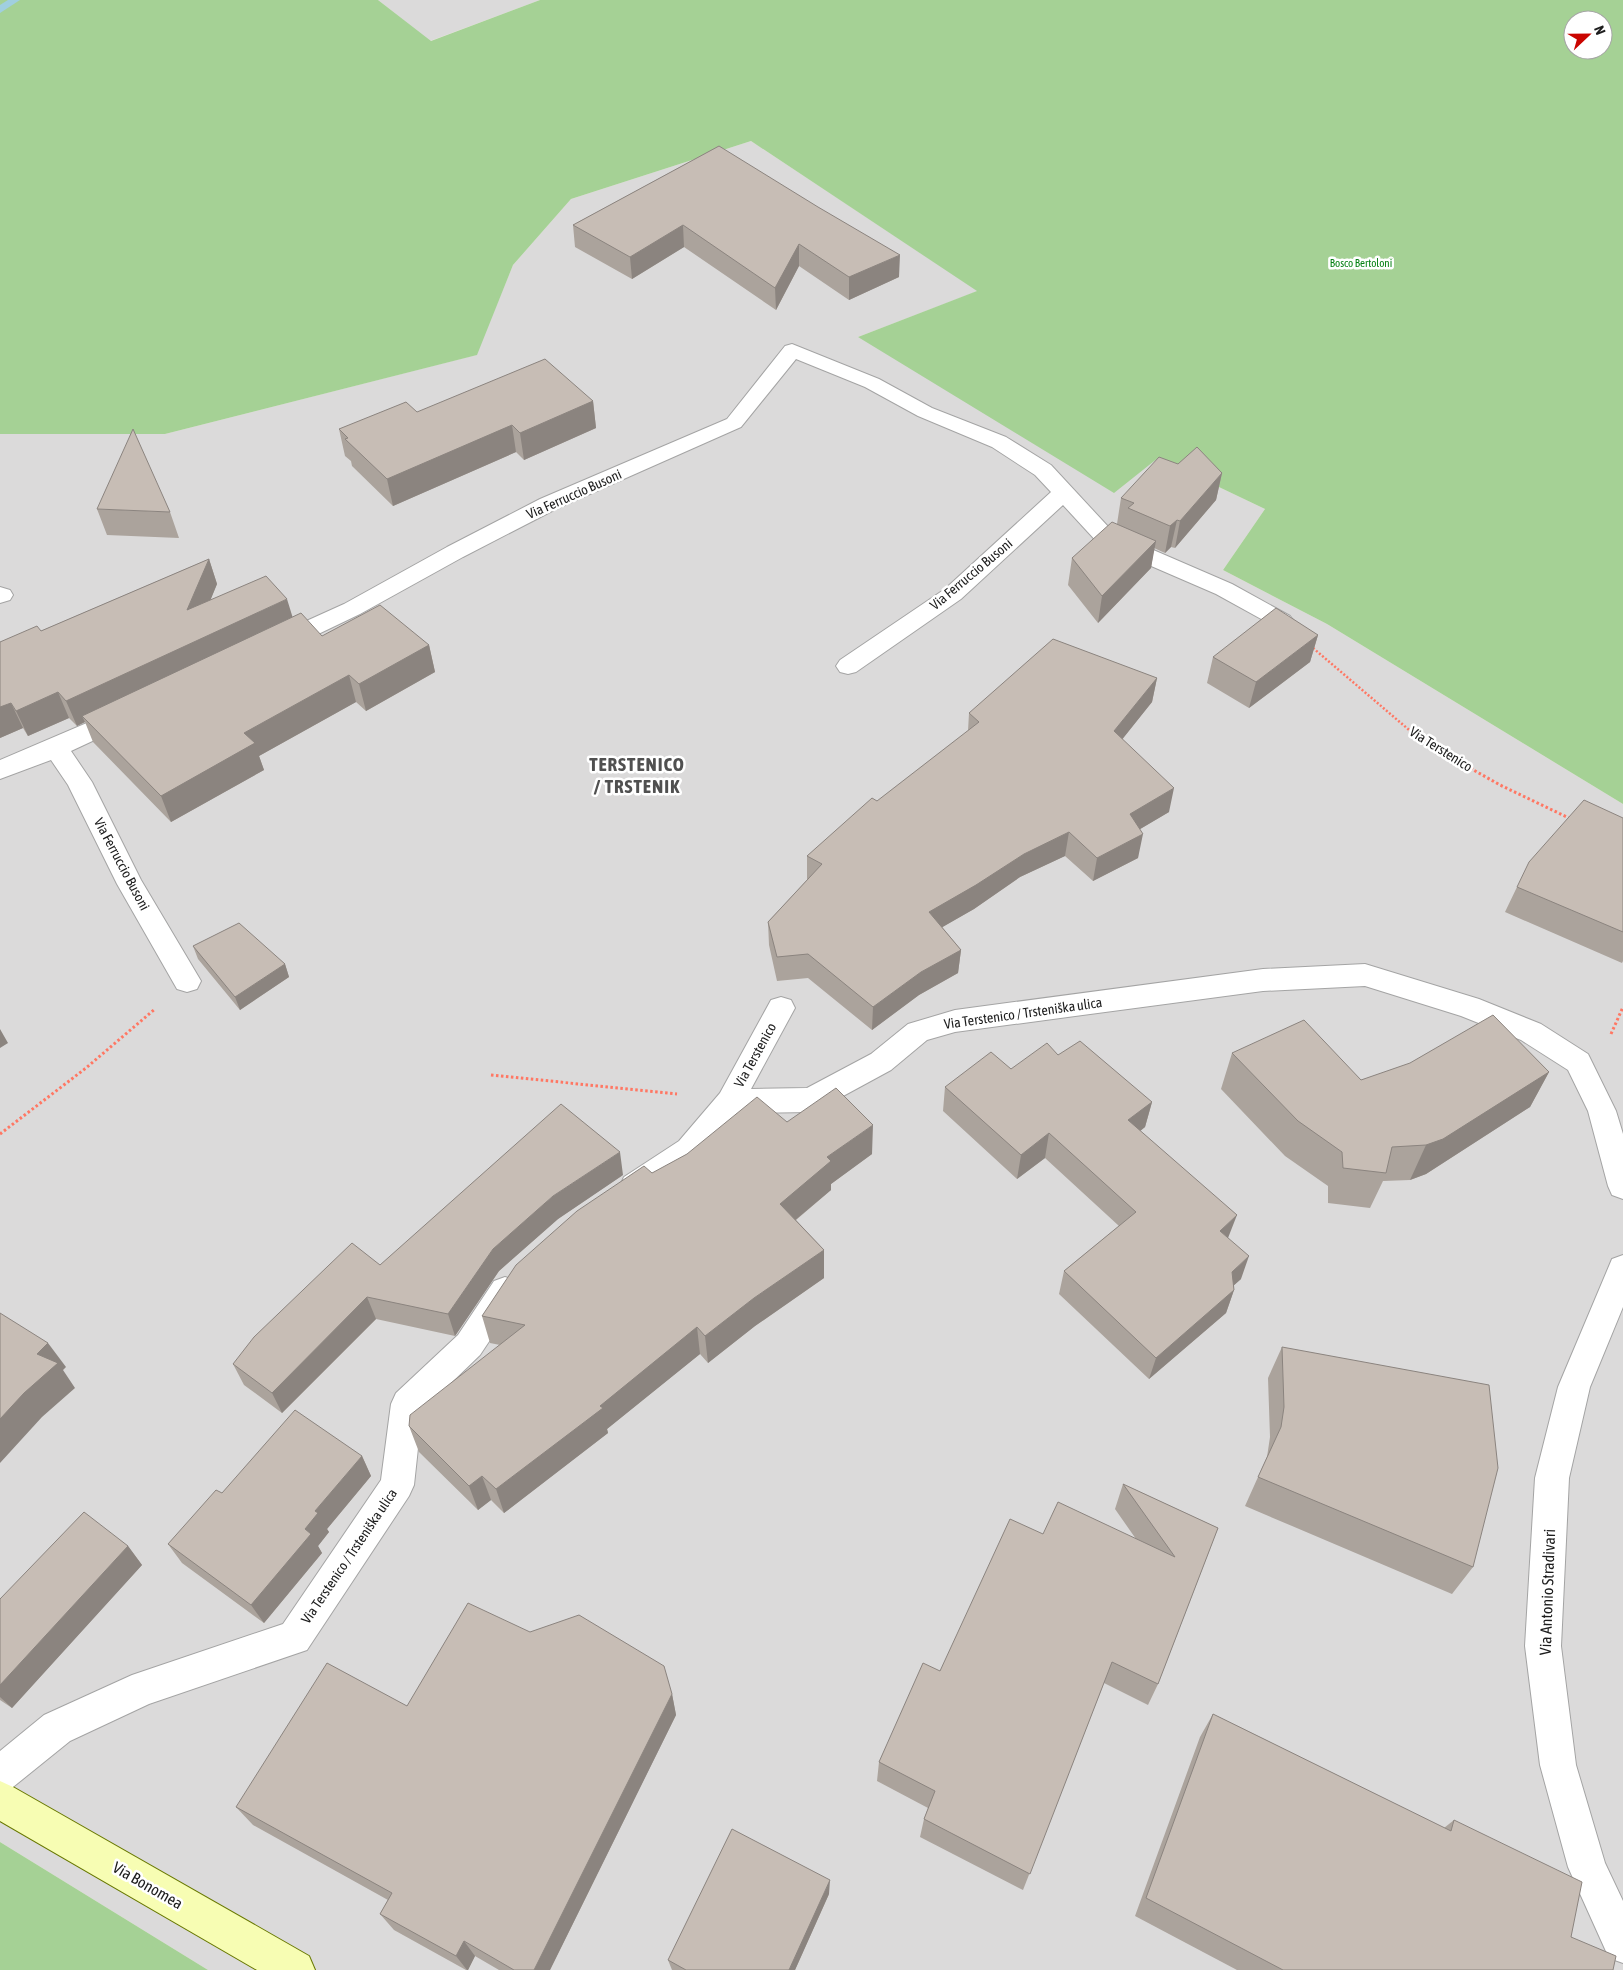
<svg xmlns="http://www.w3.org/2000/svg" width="1623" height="1970" viewBox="0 0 1623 1970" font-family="'Asap Condensed',sans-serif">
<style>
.residential{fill:#dbdada}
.forest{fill:#a5d195;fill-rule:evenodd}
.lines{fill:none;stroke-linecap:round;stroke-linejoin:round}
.stream{fill:#a0cfdf;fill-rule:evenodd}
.street-casing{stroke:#a4a4a4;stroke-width:2}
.secondary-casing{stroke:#687800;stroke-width:2}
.path-far1{stroke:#ff7763;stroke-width:2.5;stroke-dasharray:2 2;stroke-linecap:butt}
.path{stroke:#ff7763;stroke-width:3;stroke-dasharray:2.5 2.5;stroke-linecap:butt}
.street{fill:#fff;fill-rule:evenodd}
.secondary{fill:#f7fdb3;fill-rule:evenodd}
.wall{fill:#aba39c}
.shaded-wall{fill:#8b847f}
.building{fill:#c7bdb5;stroke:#8b847f}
.labels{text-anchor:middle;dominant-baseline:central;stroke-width:5;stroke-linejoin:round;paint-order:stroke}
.far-park-label{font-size:11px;fill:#058113;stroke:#fff}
.street-label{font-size:14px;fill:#1d1d1d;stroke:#fff}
.near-street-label{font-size:16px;fill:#1d1d1d;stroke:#fff}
.district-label{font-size:19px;font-weight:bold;letter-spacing:1px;fill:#505050;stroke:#fff}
</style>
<rect width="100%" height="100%" fill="#efebe2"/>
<path class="residential" d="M378,0H540L430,41Z
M751,141L978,291L858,337L1158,458L1265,509L1223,570L1327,624L1623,804V1970H208L0,1842V434H165L476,355L513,265L571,199Z"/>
<path class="forest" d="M0,0H378L431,41L540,0H1623V804L1327,624L1223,570L1265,509L1158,458L1114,493L858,337L977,291L751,141L571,199L513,265L477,355L165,434H0ZM1573,20H1603V50H1573Z
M0,1842L208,1970H0Z"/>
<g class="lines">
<path class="stream" d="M8,0H20L0,13V5Z"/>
<defs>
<path id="street" d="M792,344L879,379L932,408L1006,437L1051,465L1114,533L1232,584L1290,616L1294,621L1290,626L1282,629L1274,626L1216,594L1098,543L1063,505L961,599L856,672L848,674L840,672L836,666L840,660L945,589L1051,492L1035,475L992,447L918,416L865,387L796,359L741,427L556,509L463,557L360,614L287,649L279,651L271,649L267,643L271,637L344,604L447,547L540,499L727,419L785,346Z
M0,587L10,590L13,595L10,600L0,603Z
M122,708L131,711L134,717L131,723L71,751L92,782L141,880L201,981L197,989L187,992L177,989L117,884L68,785L51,760L0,779V760Z
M1365,964L1479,999L1541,1024L1588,1054L1616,1111L1623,1134V1199L1612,1195L1608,1186L1588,1111L1568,1070L1521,1040L1461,1016L1365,986L1263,991L955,1032L927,1040L891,1070L821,1108L811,1112L737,1113L699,1159L646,1195L635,1199L624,1195L620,1186L624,1177L679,1141L720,1093L771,1000L781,997L791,1000L795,1008L751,1089L807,1088L871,1054L908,1024L955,1010L1263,969Z
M1623,1255V1307L1590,1387L1569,1478L1561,1646L1576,1765L1605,1863L1623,1901V1963L1609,1958L1568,1867L1540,1765L1525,1646L1535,1478L1558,1387L1612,1259Z
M505,1277L516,1281L521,1291L516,1301L480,1355L422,1411L414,1485L409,1496L307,1650L149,1704L70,1741L13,1787L0,1792V1751L44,1715L132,1675L283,1624L381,1480L391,1404L396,1393L458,1335L494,1281Z"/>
<path id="secondary" d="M0,1781L13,1787L309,1956L315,1970H257L0,1821Z"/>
</defs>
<use href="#street" class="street-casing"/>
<use href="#secondary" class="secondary-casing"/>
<path class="path-far1" d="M1313,648L1415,735L1473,769"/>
<path class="path" d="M1470,768L1500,785L1571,819
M1611,1034L1623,1007
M491,1075L677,1094
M0,1134L86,1068L155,1009"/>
<use href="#street" class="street"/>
<use href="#secondary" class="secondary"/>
</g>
<path class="wall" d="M719,146L899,277L849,300L799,266L776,310L684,247L632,279L575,247L573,225Z
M593,401L596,428L524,460L516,452L393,506L352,466L351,461L345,456L339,429L417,412Z
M1178,464L1222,473L1216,500L1175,548L1171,547L1165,553L1154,548L1151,568L1098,623L1068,585L1072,558L1117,524L1121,498Z
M97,509L170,512L179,538L107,535Z
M209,559L217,584L210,600L292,617L322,636L429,645L435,672L366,711L356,702L259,756L264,770L171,822L93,742L85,722L77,726L69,718L28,736L23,728L0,738V642L41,631Z
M1318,635L1310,662L1249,708L1207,683L1213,657Z
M1157,678L1152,702L1122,739L1169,812L1140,829L1138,858L1093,881L1065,856L1020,877L974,909L942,927L961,950L958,973L919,995L872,1030L808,978L777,981L769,945L768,922L807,880V856L968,731L969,713Z
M1623,818V961L1622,963L1505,912L1517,887Z
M193,946L285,964L289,977L240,1010L198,959Z
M1232,1053L1361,1080L1549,1072L1530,1107L1426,1174L1410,1180L1383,1181L1370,1208L1328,1203V1186L1285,1156L1221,1089Z
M1058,1055L1152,1102L1145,1127L1140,1131L1228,1239L1241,1279L1234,1285V1290L1226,1313L1149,1379L1059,1294L1064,1271L1119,1226L1045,1158L1017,1179L943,1111L945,1087L1011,1069Z
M787,1122L872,1154L831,1184V1190L796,1220L824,1250V1278L755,1326L708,1363L700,1354L607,1429L608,1433L504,1513L491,1500L478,1510L419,1452L409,1426L500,1345L490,1343L482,1316L652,1173Z
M623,1175L558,1219L499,1271L455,1336L376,1319L282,1413L244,1385L233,1364L380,1265Z
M1282,1347L1473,1567L1452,1594L1245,1506L1267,1457L1270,1437L1268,1378Z
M362,1456L371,1476L327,1529L329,1532L318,1546L322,1553L264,1623L182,1563L168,1544L222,1493Z
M1123,1484L1218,1528L1158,1684L1148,1705L1104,1683L1023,1890L920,1837L924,1819L928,1808L877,1781L879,1762L940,1671L1043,1534L1136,1539L1115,1509Z
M128,1546L142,1565L12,1708L0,1700V1599Z
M530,1632L672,1694L676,1715L550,1970H499L475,1956L468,1970H466L394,1930L380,1914L388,1900L253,1825L236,1807L407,1706Z
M1213,1714L1444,1828L1454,1820L1571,1937L1613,1970H1237L1135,1916L1200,1737Z
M829,1894L795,1970H672L668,1960Z"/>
<path class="shaded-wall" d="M683,225L684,247L632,279L630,257Z
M799,244V266L776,310L775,288Z
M900,255L899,277L849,300V277Z
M593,401L596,428L524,460L520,433Z
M512,425L516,452L393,506L387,479Z
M1222,473L1216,500L1175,548L1180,521Z
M1177,520L1171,547L1165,553L1170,526Z
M1156,541L1151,568L1098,623L1102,596Z
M209,559L217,584L196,636L187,610Z
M287,599L295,625L82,716L85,722L77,726L66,701Z
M1318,635L1310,662L1249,708L1256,682Z
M429,645L435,672L366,711L359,684Z
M349,675L356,702L259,756L264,770L171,822L161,796L244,733Z
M1157,678L1152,702L1109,756L1114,731Z
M58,692L69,718L28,736L16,711Z
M11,703L23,728L0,738V707Z
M1174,788L1169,812L1125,838L1130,814Z
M1069,832L1065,856L1020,877L974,909L927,936L929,912L1024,854Z
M1143,834L1138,858L1093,881L1097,858Z
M961,950L958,973L919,995L872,1030L873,1007L921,972Z
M285,964L289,977L240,1010L235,997Z
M0,1029L8,1043L0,1048Z
M1549,1072L1530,1107L1426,1174L1410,1180L1426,1145Z
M1152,1102L1145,1127L1123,1145L1128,1120Z
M873,1125L872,1154L831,1184V1190L781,1232L780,1204L827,1157Z
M1049,1133L1045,1158L1017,1179L1021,1155Z
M620,1152L623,1175L558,1219L499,1271L455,1336L448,1314L493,1249L553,1196Z
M1237,1215L1228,1238L1220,1231Z
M824,1250V1278L755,1326L708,1363L705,1336L754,1298Z
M1249,1256L1241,1279L1223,1295L1232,1272Z
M1234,1290L1226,1313L1149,1379L1156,1358Z
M367,1297L376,1319L282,1413L272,1393Z
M697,1327L700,1354L607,1429L608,1433L504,1513L496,1489Z
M48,1343L66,1367L63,1370L75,1388L42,1417L0,1463V1419L37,1354Z
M362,1456L371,1476L327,1529L329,1532L318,1546L322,1553L264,1623L251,1605L305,1529L315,1511Z
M482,1476L491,1500L478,1510L469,1486Z
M128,1546L142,1565L12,1708L0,1697V1685Z
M672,1694L676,1715L550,1970H534Z
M830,1880L829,1894L795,1970H789Z
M464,1941L475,1956L468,1970H467L456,1956Z"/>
<path class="building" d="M719,146L818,207L900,255L849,277L799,244L775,288L683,225L630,257L573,225Z
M545,359L593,401L520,433L512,425L387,479L345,439L348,438L339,429L406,402L417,412Z
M133,429L170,512L97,509Z
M1197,447L1222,473L1180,521L1177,520L1170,526L1128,508L1134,503L1121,498L1159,457L1178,464Z
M1112,522L1156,541L1102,596L1072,558Z
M209,559L187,610L266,576L287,599L66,701L58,692L16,711L11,703L0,707V642L37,626L41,631Z
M380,605L429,645L359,684L349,675L244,733L255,743L161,796L82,716L301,613L322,636Z
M1276,608L1318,635L1256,682L1213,657Z
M1053,639L1157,678L1114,731L1174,788L1130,814L1143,834L1097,858L1069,832L1024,854L976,885L929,912L961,950L921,972L873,1007L808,954L777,957L768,922L822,864L807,856L872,798L877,801L979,722L969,713Z
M1584,800L1623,818V932L1517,887L1529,862Z
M239,923L285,964L235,997L193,946Z
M1493,1015L1549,1072L1443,1139L1426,1145L1392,1147L1386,1173L1343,1168L1342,1152L1298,1121L1232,1053L1304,1020L1361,1080L1410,1063Z
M1080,1041L1152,1102L1128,1120L1237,1215L1220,1231L1249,1256L1232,1272L1234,1290L1156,1358L1064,1271L1136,1212L1049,1133L1021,1155L945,1087L991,1052L1011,1069L1047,1043L1058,1055Z
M836,1088L873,1125L827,1157L831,1161L780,1204L824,1250L754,1298L705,1336L697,1327L600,1406L603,1408L496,1489L482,1476L469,1486L409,1426L410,1415L525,1325L482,1316L516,1265L577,1211L644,1166L652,1173L687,1154L757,1097L787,1122Z
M561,1104L620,1152L553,1196L493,1249L448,1314L367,1297L272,1393L233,1364L254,1337L352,1243L380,1265Z
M0,1313L48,1343L37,1354L58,1363L24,1393L0,1419Z
M1282,1347L1489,1385L1498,1468L1473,1567L1258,1477L1281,1427L1284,1407Z
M295,1410L362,1456L315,1511L318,1513L305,1529L311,1534L251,1605L168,1544L216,1490L222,1493Z
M1123,1484L1218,1528L1158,1684L1112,1662L1030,1874L924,1819L935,1791L879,1762L923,1663L940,1671L1010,1519L1043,1534L1058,1502L1175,1557Z
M84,1512L128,1546L0,1685V1599Z
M468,1603L530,1632L579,1615L664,1666L672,1694L534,1970H514L464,1941L456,1956L380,1914L392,1893L236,1807L327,1663L407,1706Z
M1213,1714L1451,1831L1454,1820L1582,1882L1571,1937L1616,1956L1613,1970H1283L1146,1898Z
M732,1829L830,1880L789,1970H686L668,1960Z"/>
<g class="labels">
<g class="far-park-label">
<text x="1361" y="263">Bosco Bertoloni</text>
</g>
<g class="street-label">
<text transform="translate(574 494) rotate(-24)">Via Ferruccio Busoni</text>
<text transform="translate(971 574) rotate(-40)">Via Ferruccio Busoni</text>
<text transform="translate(1441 749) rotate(32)">Via Terstenico</text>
<text transform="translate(122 864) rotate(62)">Via Ferruccio Busoni</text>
<text transform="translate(1023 1013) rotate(-8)">Via Terstenico / Trsteniška ulica</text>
<text transform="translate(755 1055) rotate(-61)">Via Terstenico</text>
<text transform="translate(349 1556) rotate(-56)">Via Terstenico / Trsteniška ulica</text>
</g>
<g class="near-street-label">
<text transform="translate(1547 1592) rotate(-88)">Via Antonio Stradivari</text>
<text transform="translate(148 1885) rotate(30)">Via Bonomea</text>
</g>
<g class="district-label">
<text x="637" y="764">TERSTENICO<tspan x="637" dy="22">/ TRSTENIK</tspan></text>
</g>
</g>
<g transform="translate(1588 35) rotate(68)"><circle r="24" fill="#ffffff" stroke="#a5a5a5"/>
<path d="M0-4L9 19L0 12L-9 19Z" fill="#ca0500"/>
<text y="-8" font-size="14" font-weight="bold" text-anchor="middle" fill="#1d1d1d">N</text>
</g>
</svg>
